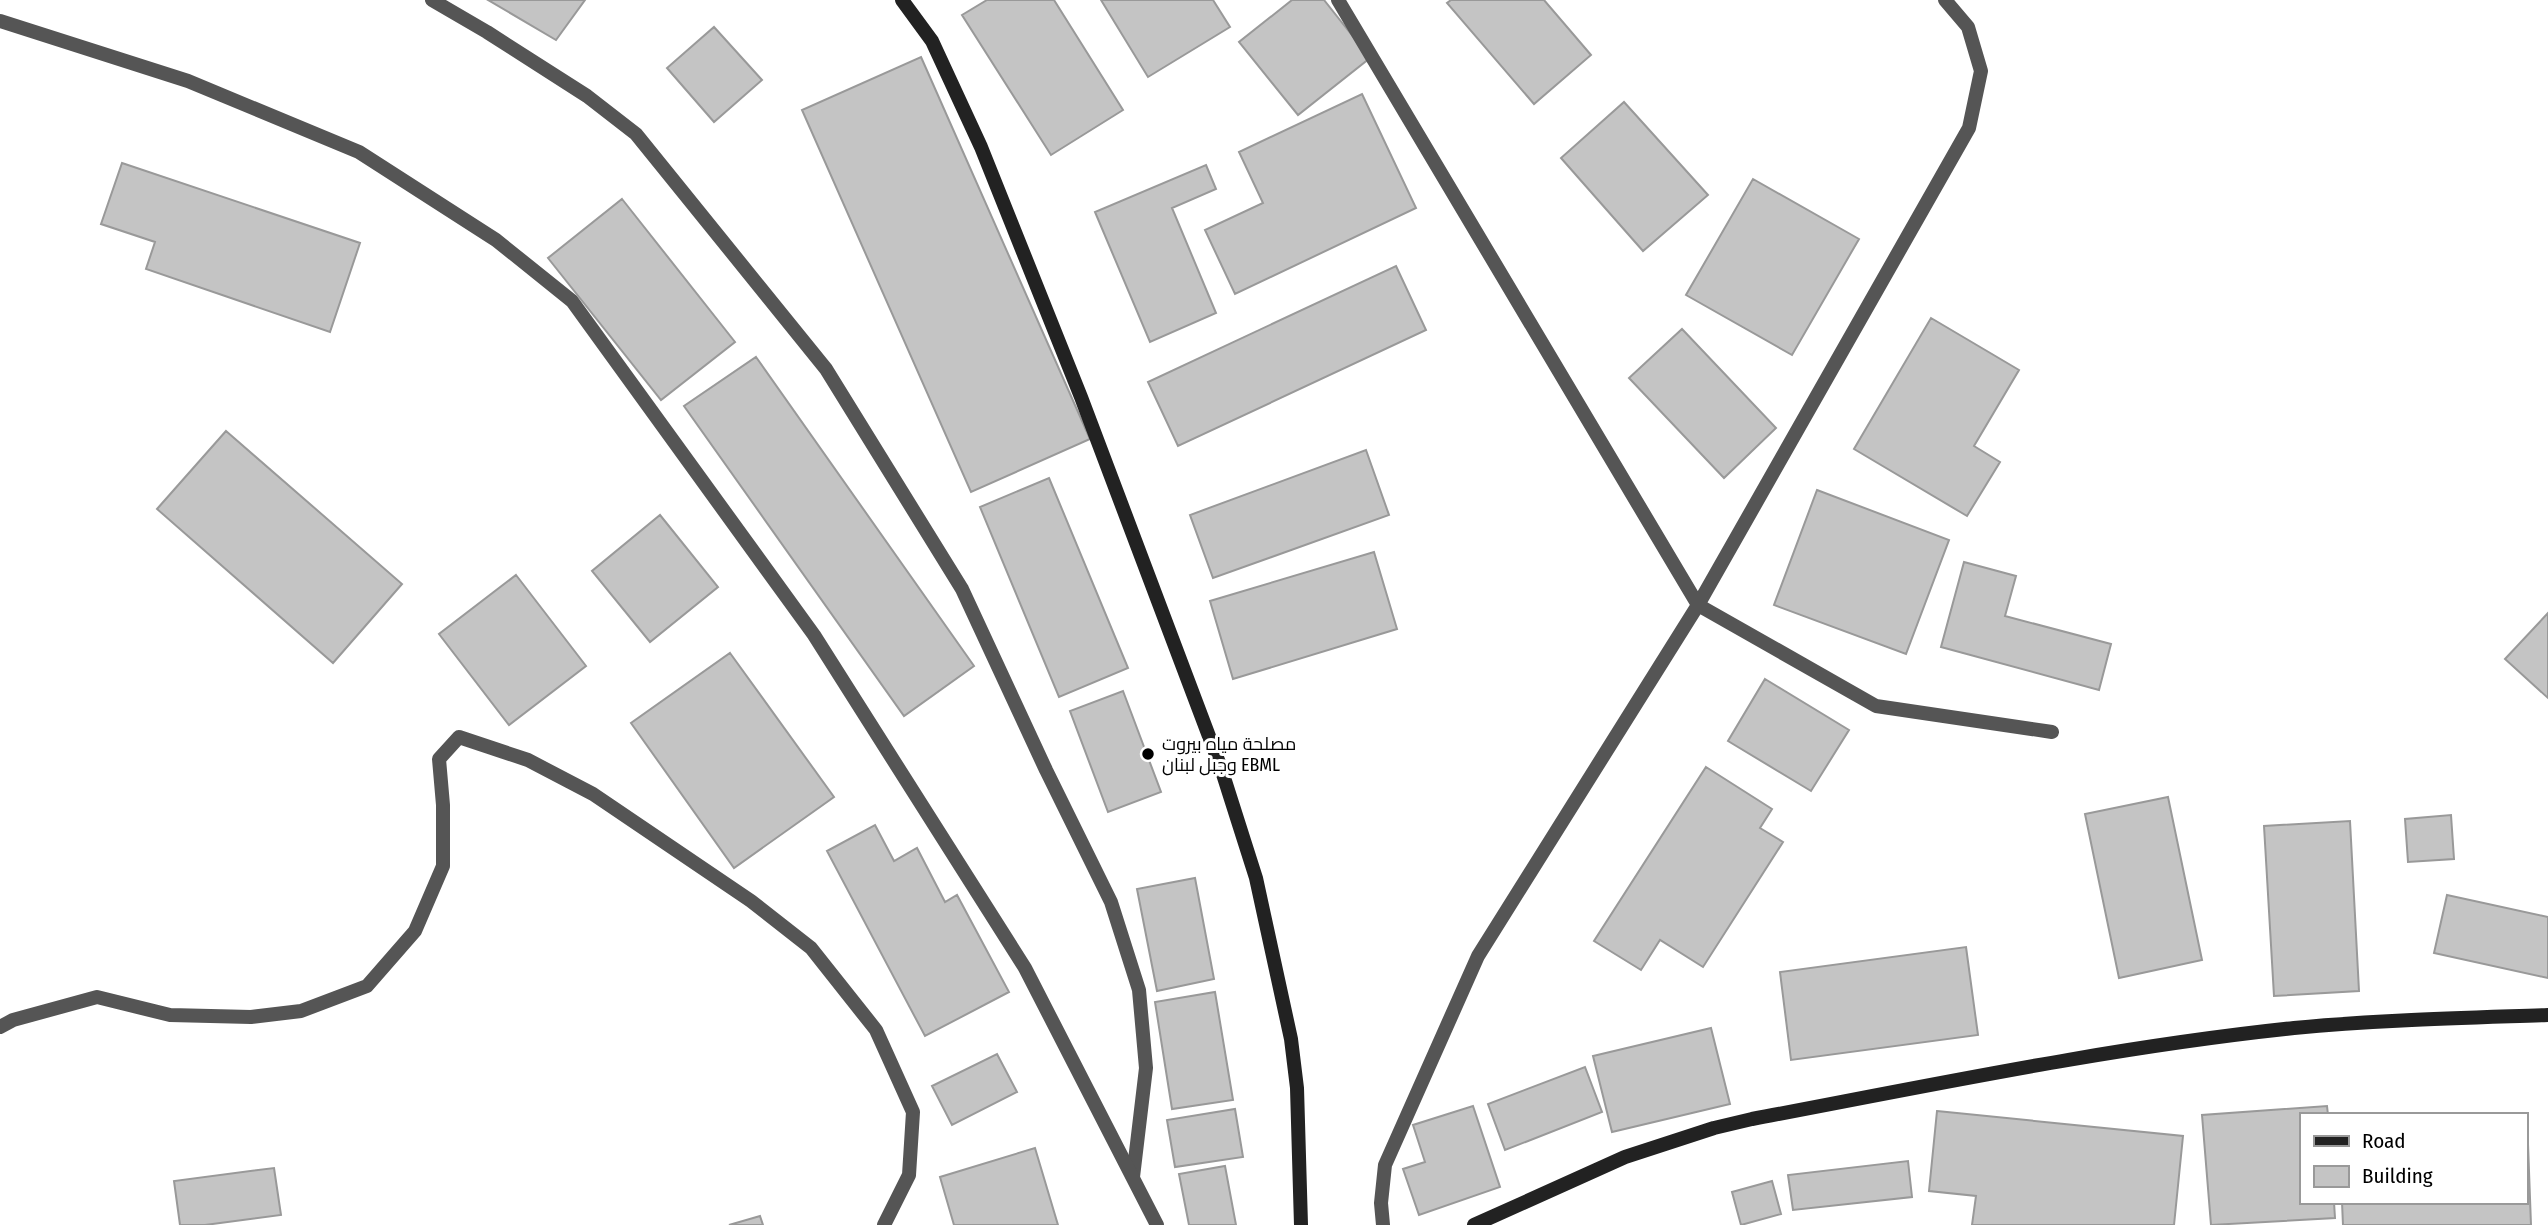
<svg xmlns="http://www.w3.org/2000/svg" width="2548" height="1225" viewBox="0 0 2548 1225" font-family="'Fira Sans Condensed',Cairo,sans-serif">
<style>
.building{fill:#c4c4c4;stroke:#999;stroke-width:2}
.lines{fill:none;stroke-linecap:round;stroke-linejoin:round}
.minor{stroke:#555;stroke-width:14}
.tertiary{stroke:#555;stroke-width:14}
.secondary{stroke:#222;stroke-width:14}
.poi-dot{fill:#000;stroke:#fff;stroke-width:2.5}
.labels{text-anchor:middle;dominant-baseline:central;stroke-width:6;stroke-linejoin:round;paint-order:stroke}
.poi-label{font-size:18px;fill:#000;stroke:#fff;text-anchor:start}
</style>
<rect width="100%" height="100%" fill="#fff"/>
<path class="building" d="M488,0H585L556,40Z
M987,0H1054L1123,110L1051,155L962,15Z
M1101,0H1213L1230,27L1148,77Z
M1292,0H1324L1370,58L1298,115L1239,42Z
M1451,0H1544L1591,55L1534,104L1447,3Z
M714,27L762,80L714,122L667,68Z
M921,57L1090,439L971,492L802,110Z
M1362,94L1416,208L1235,294L1205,230L1263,203L1239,152Z
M1624,102L1708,195L1643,251L1561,158Z
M122,163L360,243L330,332L146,269L155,242L101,224Z
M1206,165L1216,189L1172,208L1216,313L1150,342L1095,212Z
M1753,179L1859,239L1792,355L1686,295Z
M622,199L735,342L661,400L548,258Z
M1396,266L1426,330L1178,446L1148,382Z
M1931,318L2019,370L1974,446L2000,462L1967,516L1854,449Z
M1682,329L1776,428L1724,478L1629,378Z
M756,357L974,666L904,716L684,406Z
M226,431L402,584L333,663L157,509Z
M1366,450L1389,515L1213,578L1190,515Z
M1049,478L1128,668L1059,697L980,507Z
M1817,490L1949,540L1906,654L1774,605Z
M660,515L718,587L650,642L592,571Z
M1374,552L1397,629L1233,679L1210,601Z
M1964,562L2016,576L2005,616L2111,644L2099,690L1941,647Z
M516,575L586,666L509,725L439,634Z
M2548,613V698L2505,659Z
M730,653L834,797L734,868L631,723Z
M1765,679L1849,730L1811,791L1728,741Z
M1123,691L1161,792L1108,812L1070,711Z
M1706,767L1772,809L1760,828L1783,842L1703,967L1660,940L1641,970L1594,941Z
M2168,797L2202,960L2119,978L2085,814Z
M2451,815L2454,859L2408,862L2405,819Z
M2350,821L2359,991L2274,996L2264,826Z
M875,825L894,861L917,848L945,902L957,895L1009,992L925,1036L827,851Z
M1195,878L1214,979L1157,991L1137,889Z
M2447,895L2548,917V978L2434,953Z
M1966,947L1978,1035L1791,1060L1780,972Z
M1215,992L1233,1100L1172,1109L1155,1002Z
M1711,1028L1730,1104L1612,1132L1593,1056Z
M997,1054L1017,1092L952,1125L932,1086Z
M1585,1067L1602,1112L1505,1150L1488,1104Z
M1473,1106L1500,1187L1419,1215L1403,1169L1425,1162L1413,1125Z
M2327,1106L2328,1115H2301V1202H2334L2335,1218L2211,1225L2202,1115Z
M1235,1109L1243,1157L1175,1167L1167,1120Z
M1937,1111L2183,1136L2174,1225H1972L1976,1196L1929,1191Z
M2525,1117H2527L2531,1225H2343L2342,1202H2525Z
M1035,1148L1058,1225H954L940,1177Z
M1908,1161L1912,1197L1793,1210L1788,1175Z
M1225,1166L1236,1225H1189L1179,1174Z
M274,1168L281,1215L205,1225H180L174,1181Z
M1772,1181L1781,1214L1741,1225L1732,1192Z
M760,1216L763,1225H729Z"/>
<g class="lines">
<path class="minor" d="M432,0L487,32L587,96L636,134L826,369L962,589L1046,770L1111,902L1139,990L1146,1068L1133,1177
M1338,0L1698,605L1876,706L2052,732
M0,1027L13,1020L97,997L170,1015L251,1017L301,1011L367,986L415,931L443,866V805L439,759L459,737L528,760L593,794L751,901L811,948L876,1030L913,1112L909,1175L884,1225
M1383,1225L1381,1203L1385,1165L1478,956L1698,605L1969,128L1981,71L1968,27L1945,0"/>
<path class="tertiary" d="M0,21L188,81L359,152L496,240L572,301L814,635L1025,968L1157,1225"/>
<path class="secondary" d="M902,0L932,41L981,147L1081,397L1221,768L1256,878L1291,1039L1297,1088L1301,1225
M1474,1225L1625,1157L1714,1128L1752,1119C1932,1085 2112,1047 2294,1028C2378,1020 2464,1018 2548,1015"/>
</g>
<circle class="poi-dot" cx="1148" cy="754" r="7"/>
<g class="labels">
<g class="poi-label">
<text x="1162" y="744">مصلحة مياه بيروت<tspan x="1162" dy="21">وجبل لبنان EBML</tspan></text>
</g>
</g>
<rect x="2300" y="1113" width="228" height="91" fill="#ffffff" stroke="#999999" stroke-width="2"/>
<rect x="2314" y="1136" width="35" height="10" fill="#222222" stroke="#999999" stroke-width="2"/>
<text x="2362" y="1148" font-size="21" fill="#000000">Road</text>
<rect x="2314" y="1166" width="35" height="21" fill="#c4c4c4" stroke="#999999" stroke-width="2"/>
<text x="2362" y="1183" font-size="21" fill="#000000">Building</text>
</svg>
